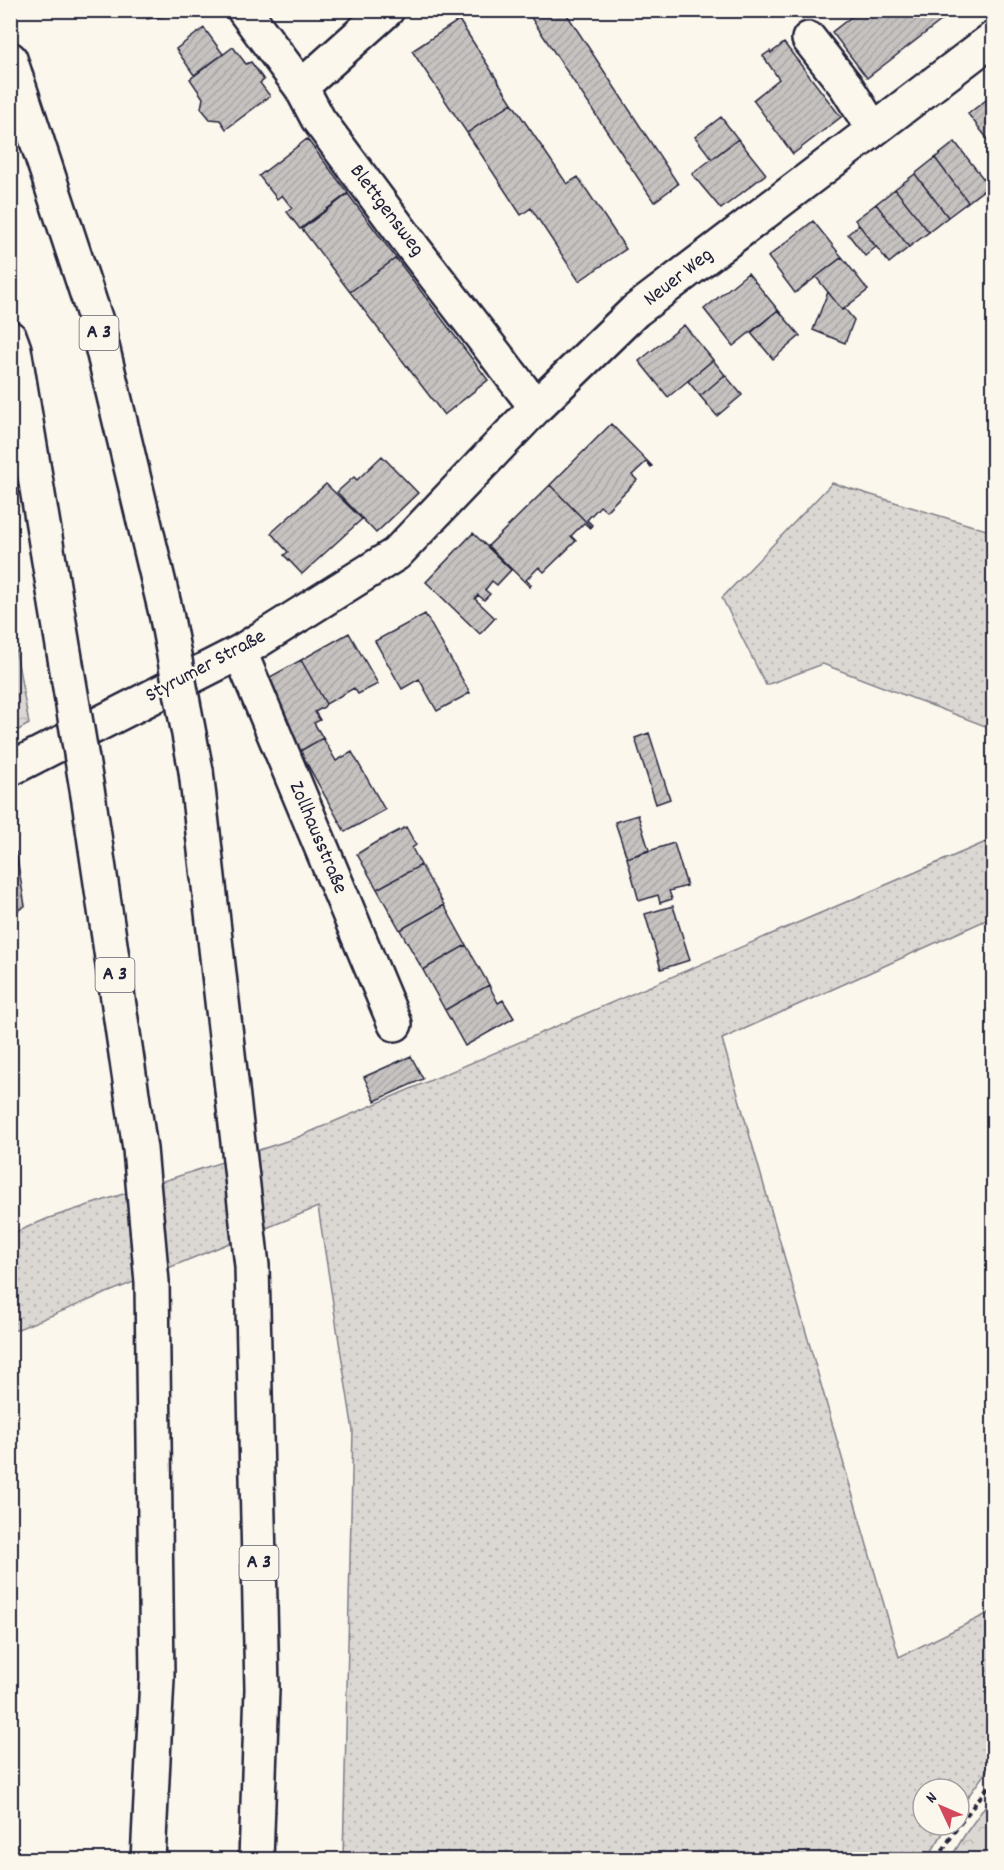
<svg xmlns="http://www.w3.org/2000/svg" width="1004" height="1870" viewBox="0 0 1004 1870" font-family="Dekko,sans-serif">
<style>
.grass{fill:url(#grass-dots);stroke:#7e7d87;stroke-width:1.5}
.forest{fill:url(#forest-crowns);stroke:#7e7d87;stroke-width:1.5}
.building{fill:url(#building-hatch);stroke:#22223b;stroke-width:1.5}
.lines{fill:none;stroke-linecap:round;stroke-linejoin:round}
.minor-casing{stroke:#22223b;stroke-width:38}
.highway-casing{stroke:#22223b;stroke-width:38}
.path{stroke:#22223b;stroke-width:4;stroke-dasharray:6 4.5;stroke-linecap:butt}
.minor{stroke:#fbf7ec;stroke-width:33}
.highway{stroke:#fbf7ec;stroke-width:33}
.highway-bridge-casing{stroke:#22223b;stroke-width:38;stroke-linecap:butt}
.highway-bridge{stroke:#fbf7ec;stroke-width:33}
.labels{text-anchor:middle;dominant-baseline:central;stroke-width:5;stroke-linejoin:round;paint-order:stroke}
.shield{fill:#fbf7ec;stroke:#636270;stroke-width:1.5}
.shield-label{font-size:20px;font-weight:bold;fill:#22223b}
.street-label{font-size:21px;fill:#22223b;stroke:#fbf7ec}
</style>
<defs>
<pattern id="grass-dots" width="8" height="8" patternUnits="userSpaceOnUse" patternTransform="scale(1.5)"><rect width="8" height="8" fill="#dbd8d3"/><path d="M2 2h.1M6 6h.1" fill="none" stroke="#bcb9b6" stroke-width="1.8" stroke-linecap="round"/></pattern>
<pattern id="forest-crowns" width="20" height="18" patternUnits="userSpaceOnUse" patternTransform="scale(1.5)"><rect width="20" height="18" fill="#dbd8d3"/><path d="M2 6a3 3 0 1 1 6 0M12 15a3 3 0 1 1 6 0" fill="none" stroke="#bcb9b6"/></pattern>
<pattern id="building-hatch" width="6" height="6" patternUnits="userSpaceOnUse" patternTransform="scale(1.5)"><rect width="6" height="6" fill="#c6c2c0"/><path d="M-1 1l2-2M0 6l6-6M5 7l2-2" fill="none" stroke="#aaa6a6"/></pattern>
</defs>
<rect width="100%" height="100%" fill="#fbf7ec"/>
<filter id="ink" filterUnits="userSpaceOnUse"><feTurbulence type="fractalNoise" baseFrequency=".0167" numOctaves="2"/><feDisplacementMap in="SourceGraphic" scale="12" xChannelSelector="R" yChannelSelector="G"/><feConvolveMatrix kernelMatrix="1 2 1 2 8 2 1 2 1" color-interpolation-filters="sRGB"/></filter>
<g filter="url(#ink)">
<path class="grass" d="M832,483L993,532V729L823,664L766,685L722,598Z
M993,839V917L722,1039L899,1657L993,1611V1762L959,1809V1789H923V1825H948L927,1859H343L353,1431L318,1207L11,1332V1234L49,1218L296,1138Z"/>
<path class="forest" d="M11,624L29,724L11,734H10Z
M993,1795V1859H950L966,1833Z"/>
<path class="building" d="M146,10H188V13L147,19Z
M526,10H564L678,184L654,202Z
M860,10H955L867,78L832,32Z
M459,20L512,103L467,133L412,51Z
M204,28L223,54L194,75L176,49Z
M784,43L841,117L793,154L753,100L779,79L763,56L770,51L771,53Z
M233,47L246,64L251,62L264,80L260,83L270,96L226,129L220,120L210,119L201,108L203,98L190,79Z
M994,94V147L968,114Z
M512,103L567,184L578,177L626,249L579,281L531,208L521,215L467,133Z
M721,117L738,139L712,159L695,137Z
M307,139L348,193L300,229L287,212L292,208L282,195L277,199L259,176Z
M738,139L766,174L721,209L692,174Z
M955,142L989,186L968,202L935,158Z
M935,158L968,202L948,217L915,174Z
M915,174L948,217L929,232L895,189Z
M895,189L929,232L909,247L876,204Z
M348,194L396,258L350,292L302,229Z
M876,204L909,247L889,263L855,220Z
M813,221L842,257L795,293L768,257Z
M859,225L876,247L865,256L848,234Z
M842,257L868,290L842,310L816,277Z
M396,258L488,380L444,415L350,292Z
M748,273L778,310L733,346L704,309Z
M828,292L842,310L845,309L854,320L845,343L813,330Z
M778,310L800,336L773,359L751,333Z
M684,325L713,360L668,397L639,361Z
M713,360L725,375L700,396L688,381Z
M725,375L742,395L717,416L700,396Z
M611,424L652,466L651,467L646,462L632,475L637,480L606,511L600,506L587,520L592,525L591,527L550,485Z
M382,456L418,493L376,533L337,492L354,477L357,480Z
M326,484L362,519L302,574L284,555L288,552L271,533Z
M550,485L591,527L590,528L584,523L571,536L576,541L544,572L539,567L526,580L531,585L530,587L488,546Z
M473,533L511,570L497,585L492,581L485,590L490,594L484,600L478,595L475,599L495,618L480,634L426,582Z
M425,614L470,693L437,711L419,679L402,689L375,641Z
M349,633L378,684L358,694L354,688L326,704L301,660Z
M301,660L326,704L324,707L315,712L320,720L314,723L323,738L300,751L261,682Z
M649,733L670,799L656,804L635,738Z
M323,738L336,761L352,752L385,810L345,832L300,751Z
M638,815L649,850L627,858L615,822Z
M406,827L416,845L412,848L421,865L377,889L357,854L373,844Z
M674,843L687,886L669,891L672,899L660,903L658,895L639,901L627,858Z
M16,852L25,906L12,914L10,911V855Z
M421,865L444,905L400,930L377,889Z
M444,905L466,945L423,970L400,930Z
M673,906L690,960L661,969L645,914Z
M466,945L489,985L445,1010L423,970Z
M489,985L498,1003L503,1000L514,1018L465,1046L445,1010Z
M411,1056L423,1079L375,1101L364,1077Z"/>
<g class="lines">
<defs>
<path id="minor" d="M244,10L301,87L318,119L415,250L536,407
M809,39L846,86L873,129
M301,87L387,10
M240,652L395,1024
M10,769L240,652L396,554L536,407L635,311L994,38"/>
<path id="highway" d="M10,59L96,321L166,613
M10,338L14,349L64,652
M196,771L252,1266L262,1689L256,1860
M89,801L140,1149L152,1282L157,1678L148,1860"/>
</defs>
<use href="#minor" class="minor-casing"/>
<use href="#highway" class="highway-casing"/>
<path class="path" d="M937,1860L956,1829L994,1779"/>
<use href="#minor" class="minor"/>
<use href="#highway" class="highway"/>
<defs>
<path id="highway-bridge" d="M166,613L196,771
M64,652L89,801"/>
</defs>
<use href="#highway-bridge" class="highway-bridge-casing"/>
<use href="#highway-bridge" class="highway-bridge"/>
</g>
</g>
<g class="labels">
<g class="shield">
<rect x="79.5" y="316" width="39" height="34" rx="4.5"/>
<rect x="95.5" y="958" width="39" height="34" rx="4.5"/>
<rect x="239.5" y="1546" width="39" height="34" rx="4.5"/>
</g>
<g class="shield-label">
<text x="99" y="333">A 3</text>
<text x="115" y="975">A 3</text>
<text x="259" y="1563">A 3</text>
</g>
<g class="street-label">
<text transform="translate(386 211) rotate(53)">Blettgensweg</text>
<text transform="translate(679 278) rotate(-38)">Neuer Weg</text>
<text transform="translate(206 667) rotate(-28)">Styrumer Straße</text>
<text transform="translate(317 838) rotate(67)">Zollhausstraße</text>
</g>
</g>
<rect width="1004" height="1870" fill="none" stroke="#fbf7ec" stroke-width="36"/>
<rect x="18" y="18" width="968" height="1834" fill="none" stroke="#22223b" stroke-width="2" filter="url(#ink)"/>
<g transform="translate(941 1807) rotate(314)"><circle r="28" fill="#fbf7ec" stroke="#a4a2a5" stroke-width="1.5"/>
<path d="M0-4.5L10 22L0 15L-10 22Z" fill="#d1495b"/>
<text y="-9" font-size="16" font-weight="bold" text-anchor="middle" fill="#22223b">N</text>
</g>
</svg>
